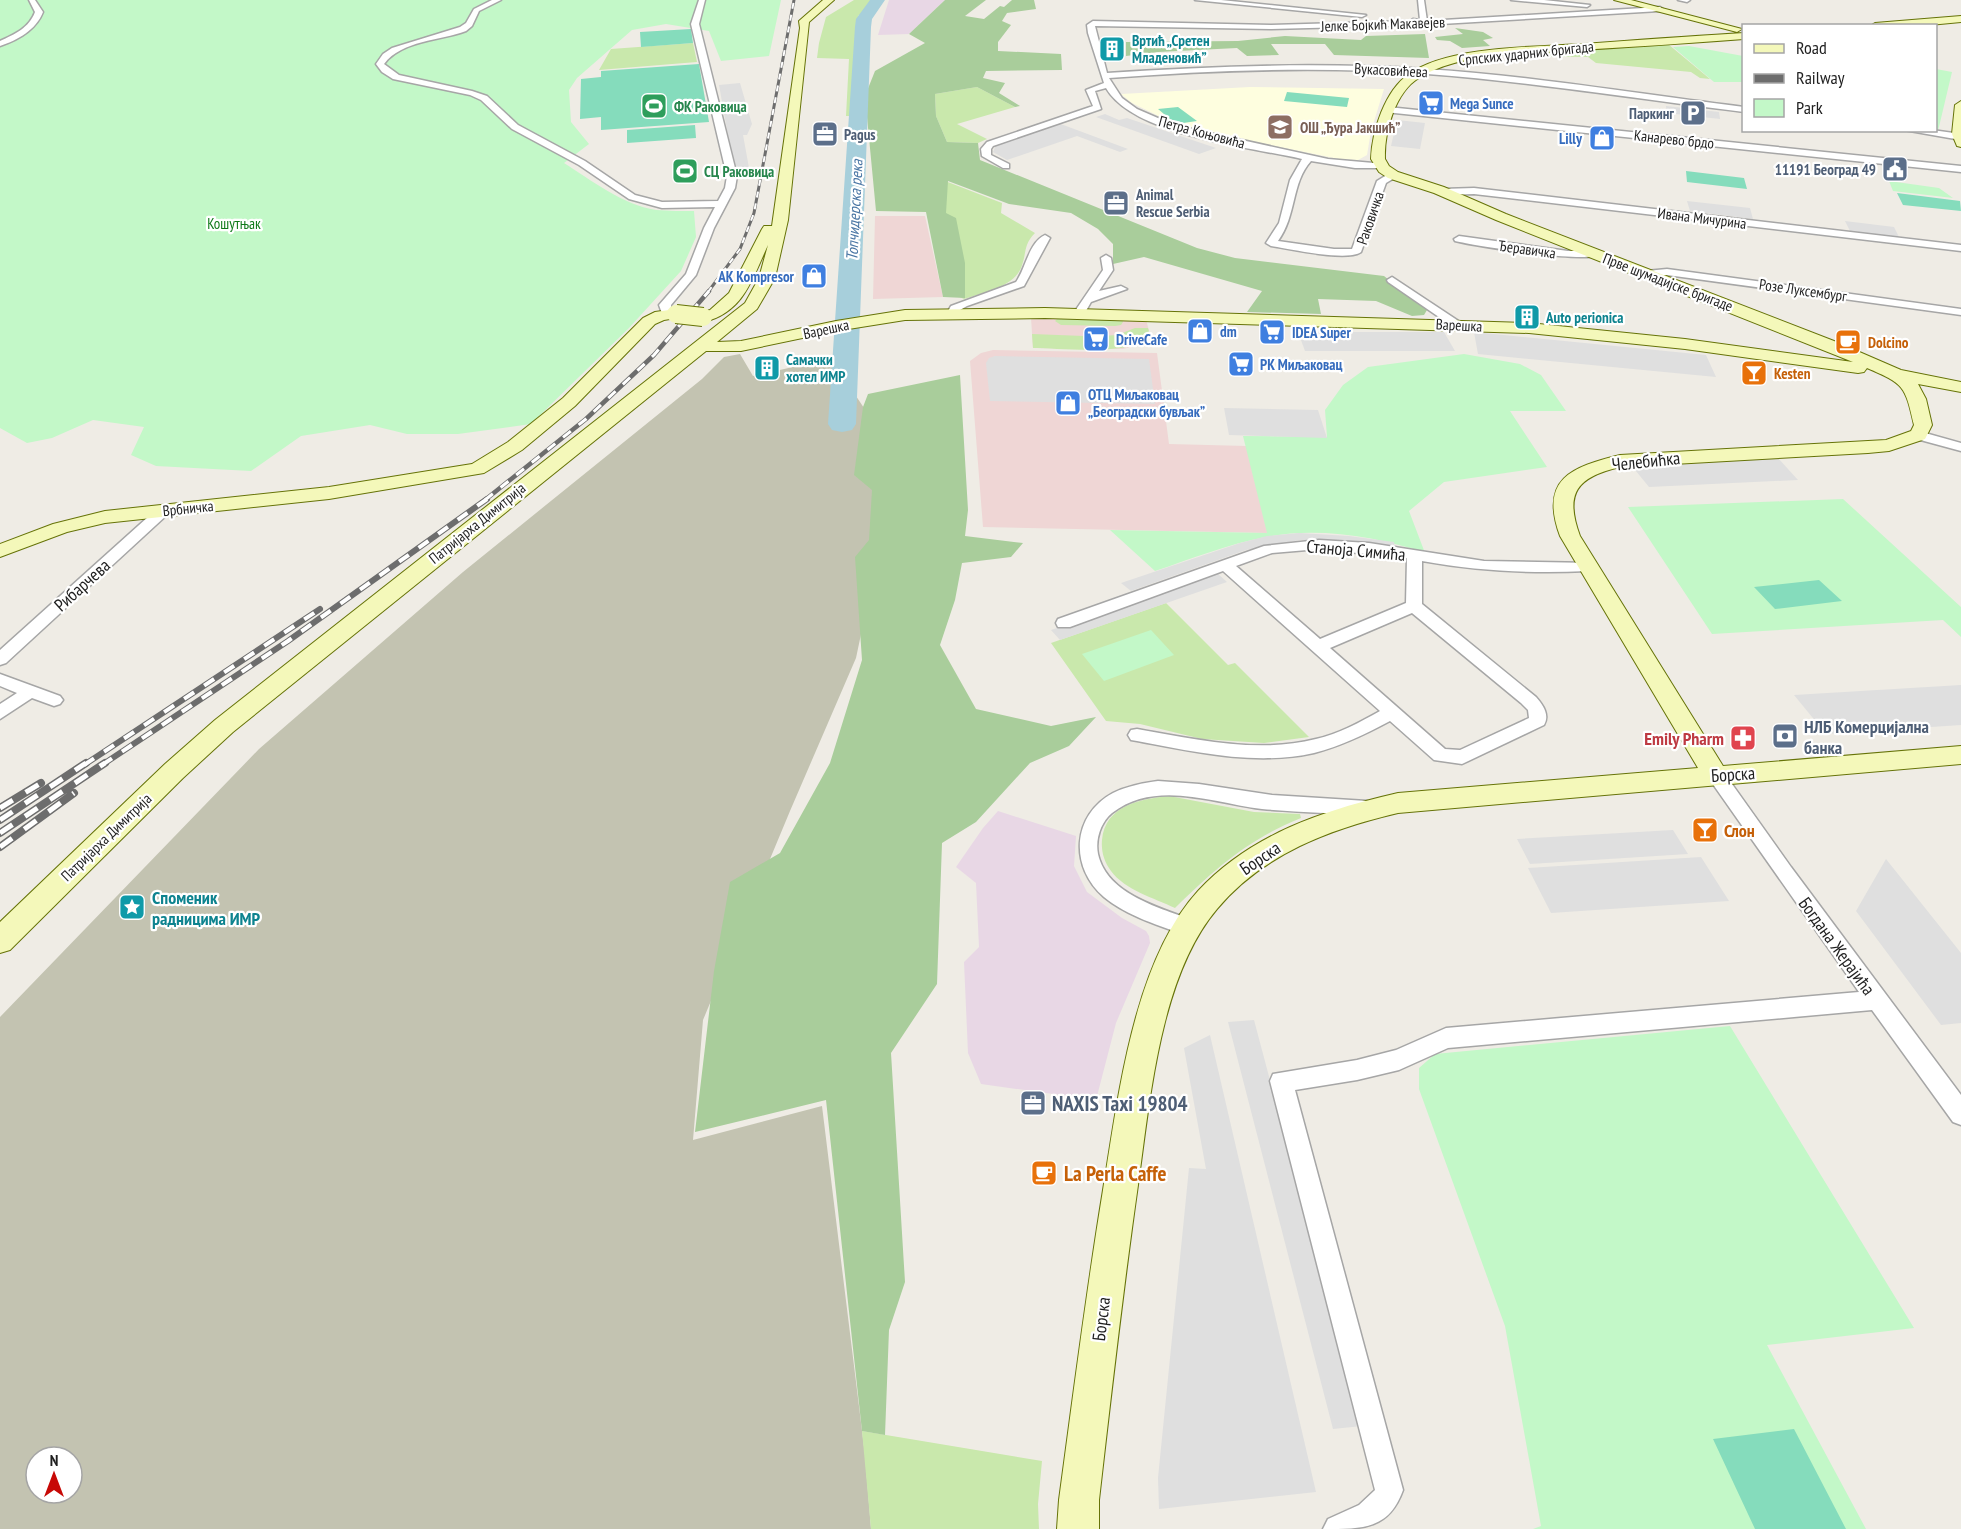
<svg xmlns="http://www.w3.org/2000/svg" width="1961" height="1529" viewBox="0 0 1961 1529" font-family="'PT Sans Narrow',sans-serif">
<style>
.commercial{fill:#efd6d5}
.industrial{fill:#e8d7e5}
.education{fill:#fefedf}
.construction{fill:#c3c3b1;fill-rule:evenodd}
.grass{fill:#c9e8ac}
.forest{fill:#a9cd9b}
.park{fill:#c3f8c8}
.pitch{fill:#85dcbc}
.parking{fill:#dfdfdf}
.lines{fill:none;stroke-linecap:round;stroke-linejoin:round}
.river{fill:#a7cfdb;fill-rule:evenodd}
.street-casing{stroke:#a6a6a6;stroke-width:3}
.secondary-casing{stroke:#667308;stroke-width:2}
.street{fill:#fff;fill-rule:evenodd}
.secondary{fill:#f4f8ba;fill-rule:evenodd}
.rail-far3-casing{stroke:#6d6d6d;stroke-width:3}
.rail-far2-casing{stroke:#6d6d6d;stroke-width:4.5}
.rail-far1-casing{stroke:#6d6d6d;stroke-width:6}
.rail-casing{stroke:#6d6d6d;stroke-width:8}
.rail-far3{stroke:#fff;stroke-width:2;stroke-dasharray:6;stroke-linecap:butt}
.rail-far2{stroke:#fff;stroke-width:3;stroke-dasharray:10;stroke-linecap:butt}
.rail-far1{stroke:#fff;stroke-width:4;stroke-dasharray:12;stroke-linecap:butt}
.rail{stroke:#fff;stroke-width:5;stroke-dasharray:15;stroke-linecap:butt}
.secondary-bridge-casing{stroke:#667308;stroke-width:20;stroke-linecap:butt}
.secondary-bridge{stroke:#f4f8ba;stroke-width:18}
.labels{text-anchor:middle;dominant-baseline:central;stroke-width:4.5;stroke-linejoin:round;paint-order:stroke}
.far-street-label{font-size:15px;fill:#1f1f1f;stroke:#fff}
.far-culture-label{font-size:15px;font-weight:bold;fill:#0d838f;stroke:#fff;text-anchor:start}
.far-shop-label{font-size:15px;font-weight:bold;fill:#366cbe;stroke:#fff;text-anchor:start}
.far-leisure-label{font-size:15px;font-weight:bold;fill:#27864d;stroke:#fff;text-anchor:start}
.far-service-label{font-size:15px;font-weight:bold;fill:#4e5e75;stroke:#fff;text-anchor:end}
.far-education-label{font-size:15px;font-weight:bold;fill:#785e54;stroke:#fff;text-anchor:start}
.far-park-label{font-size:15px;fill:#0f7a19;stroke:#fff}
.far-food-label{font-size:15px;font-weight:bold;fill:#c56008;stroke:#fff;text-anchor:start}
.far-water-label{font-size:16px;font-style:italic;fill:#4a76a4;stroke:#fff}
.street-label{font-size:18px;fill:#1f1f1f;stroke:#fff}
.service-label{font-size:18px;font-weight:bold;fill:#4e5e75;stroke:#fff;text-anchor:start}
.health-label{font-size:18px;font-weight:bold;fill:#be3a42;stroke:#fff;text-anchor:end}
.food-label{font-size:18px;font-weight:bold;fill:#c56008;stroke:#fff;text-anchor:start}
.culture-label{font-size:18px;font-weight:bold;fill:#0d838f;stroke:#fff;text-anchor:start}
.near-service-label{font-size:21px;font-weight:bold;fill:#4e5e75;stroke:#fff;text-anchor:start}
.near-food-label{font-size:21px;font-weight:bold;fill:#c56008;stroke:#fff;text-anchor:start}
</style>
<rect width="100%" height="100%" fill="#efece5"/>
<path class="commercial" d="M875,216H925L943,297L873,299Z
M1031,318L1146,319L1150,335L1147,341L1138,345L1123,349L1033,348Z
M993,350L1157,353L1169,444L1247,446L1268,533L983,527L970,361L981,353Z"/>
<path class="industrial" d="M889,0H945L909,34L878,35Z
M998,811L1076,836L1074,866L1087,892L1122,918L1146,931L1149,936L1150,943L1116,1023L1096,1100L981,1084L968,1053L964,962L979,947L976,883L956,867L983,828Z"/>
<path class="education" d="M1250,87L1384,89L1371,131L1367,155L1358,160L1339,159L1207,132L1173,123L1132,103L1121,94Z"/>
<path class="construction" d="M740,354L753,376L824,360L856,359V396L892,450L885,520L856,658L790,811L703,1020L693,1140L822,1106L865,1455L871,1529H0V1017L259,749L463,572L702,379L724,357ZM36,1457H72V1493H36Z"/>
<path class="grass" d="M854,0H873L866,11L858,16L852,116H846L849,59L817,58L819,43L826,17Z
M693,43L697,62L599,70L611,49Z
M1668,44L1710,79L1700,78L1691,72L1596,63L1588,57L1502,56Z
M977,87L1015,107L957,124L987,139L978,143L947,142L936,116L935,94Z
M940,179L1002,203L1001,213L1035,233C1023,245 1027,253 1021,268C1013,287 983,293 964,299L957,296L938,211Z
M1058,318L1122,320L1123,322L1121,325L1115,326L1061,325L1055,321Z
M1135,328H1148L1150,335C1136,357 1059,348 1033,348L1032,334L1084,336L1086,344H1102V336L1117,335Z
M1166,603L1228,665L1235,663L1309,737L1264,743L1202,739L1140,724L1106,721L1051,643Z
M1169,796L1254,812L1300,814L1301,818C1247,840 1216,868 1175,908C1154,898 1125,890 1111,871C1104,862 1101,851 1102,840C1105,805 1141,799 1169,796Z
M862,1431L1042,1461L1038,1504L1039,1529H871Z"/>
<path class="forest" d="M945,0H986L965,16L984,19L1000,6L1004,7L1012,0H1034L1036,9L1007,13L1002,21L1011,25L998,42V51L1061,54L1062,70L986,71L983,78L1005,83L999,93L1020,106L1015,107L977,87L935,94L936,116L947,142L978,143L980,160L1197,248L1235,258L1384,276L1427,310L1424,315L1412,316L1376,301L1318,299L1321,314L1247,312L1262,291L1144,257L1113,264V244L1098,229L1071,213L1009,204L948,181L946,213L956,218L965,263V298L943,297L926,212L876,211L865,96L875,71L925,43L909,34Z
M1455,28L1483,32L1493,38L1483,40L1490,46L1462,48L1450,41L1437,40L1435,37L1463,34Z
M1425,34L1429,58L1334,55L1325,44H1271L1279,55L1247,56L1237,48L1158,52L1126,56V42L1238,41L1285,36L1361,40L1366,36Z
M960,375L968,510L965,536L1023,543L1011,557L962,563L955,600L940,645L976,709L1051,726L1096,717L1069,746L1030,763L976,822L942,843L937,984L891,1053L905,1282L889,1330L885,1435L862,1431L826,1100L695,1132L714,971L730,882L780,853L830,763L862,660L855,557L869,540L872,490L854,475L863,407L868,394Z"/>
<path class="park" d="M0,0H781L769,56L721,61L709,31L666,24L632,30L577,78L569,90L571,122L589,144L564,163C591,180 623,205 656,210C669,211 682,211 694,211L696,237L681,271L629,328L531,424L458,434H407L370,425L301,436L251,471L156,466L131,455L144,427L93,420L52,438L27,443L0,428Z
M1689,46L1743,56V82H1714L1673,47Z
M1936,69L1952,72L1938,131L1936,130Z
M1889,181L1939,188L1953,198L1893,191Z
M1464,354L1520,364L1541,375L1566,411H1510L1547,467L1444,482L1409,511L1425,553C1376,536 1317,527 1266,537C1228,544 1191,559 1155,571L1110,530L1267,533L1243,436L1327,437L1325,410L1343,385L1368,367Z
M1843,499L1961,607V637L1943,620L1712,634L1628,507Z
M1151,630L1174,655L1104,681L1082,654Z
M1730,1026L1914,1328L1767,1345L1866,1529H1533L1541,1526L1505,1326L1419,1089V1068L1435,1054Z"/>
<path class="pitch" d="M691,29L693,43L641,47L640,32Z
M699,64L709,122L601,130V117L580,119L581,79L601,77V71Z
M1287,92L1349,98L1347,107L1284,101Z
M1178,107L1197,121L1176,124L1158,109Z
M695,125L696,138L627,143V130Z
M1686,171L1744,178L1747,189L1687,182Z
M1897,193L1960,201L1961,211L1903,205Z
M1819,580L1842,601L1775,609L1754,587Z
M1794,1429L1846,1529H1755L1713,1439Z"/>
<path class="parking" d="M740,83L752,124L747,135H743L749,168L734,169L719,85Z
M1666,106L1719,112L1720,119L1667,113Z
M1105,114L1119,120L1127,118L1216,148L1199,154L1096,117Z
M1397,120L1425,123L1420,149L1391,146Z
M1058,123L1128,149L1120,152L1077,136L1007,160L993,152L996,145L1003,140Z
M1687,201L1750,208L1753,219L1690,211Z
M1845,221L1894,227L1899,237L1850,231Z
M1298,332H1444L1455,351H1305Z
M1474,332L1706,355L1716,377L1478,354Z
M995,356L1149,359L1155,404L990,401L986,363L989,358Z
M1224,408L1318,410L1327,438L1229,435Z
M1778,458L1798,480L1649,487L1631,465Z
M1299,533L1349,536L1394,542L1395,549L1300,540L1246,550L1131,591L1121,583L1240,543L1267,536Z
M1217,573L1227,582L1060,640L1051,630Z
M1961,685V725L1826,734L1794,695Z
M1673,830L1688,854L1530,864L1517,839Z
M1701,857L1729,901L1551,913L1528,868Z
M1886,859L1961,953V1023L1941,1025L1856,911Z
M1254,1020L1362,1426L1333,1429L1228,1022Z
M1210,1035L1316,1492L1159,1509L1158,1478L1189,1168L1206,1169L1184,1048Z"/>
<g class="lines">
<path class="river" d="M870,0H885L872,19L871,27L856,424L852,430L842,432L832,430L828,424L855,27L856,19Z"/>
<defs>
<path id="street" d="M29,0H35L43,12C36,30 18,40 0,46V41C15,34 29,28 35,12Z
M492,0H501L479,11L472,26L466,31C440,41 402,40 384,64L399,75L472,91L487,96L518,125L585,161L635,195L662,202L718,201L725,188L727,176L691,24L699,0H705L699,24L737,176L735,188L714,228L696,275L671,305V316H663L659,305L686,274L704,228L715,207L662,208L629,199L579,165L512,129L481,100L470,95L393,79L382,72L376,64L383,54L392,48L460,27L466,23L474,9Z
M1195,0H1221L1366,15L1362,17Z
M1418,0H1424L1427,21L1660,7L1663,9L1660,11L1424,25L1271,29L1095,26L1107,73C1214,66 1320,62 1426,69C1533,76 1638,94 1744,107V112C1638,99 1533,82 1427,74C1321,66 1215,70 1109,78L1122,98L1137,109L1174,125L1328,159L1385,164V168H1355L1311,161C1291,183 1297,215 1278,241L1334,249H1352L1377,181L1390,173H1396V177L1386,183L1361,252C1348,262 1290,249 1271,246L1266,243L1279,223L1290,180L1302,159C1251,147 1134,136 1106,88L1095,91L1101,109L993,146L991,149V155L1009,164V168H1003L982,156L981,149L987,142L1093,106L1086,90L1104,83L1088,33L1087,25L1093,21L1271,25L1410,21L1413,19L1420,20Z
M1511,0H1544L1590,5L1587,7Z
M1678,0H1690L1687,2Z
M1388,107L1961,166V172L1385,112V108Z
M1904,130H1932L1961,134V140Z
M1474,188L1961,245V251L1474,194L1442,195L1437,192L1442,189Z
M1045,235L1050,238L1024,286L967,306L960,310L957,315H949L947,313L951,306L1016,282C1026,268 1029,242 1045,235Z
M1459,236L1568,251H1595L1600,254C1588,264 1476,246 1455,241L1454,239Z
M1106,255L1111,258L1113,270L1099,291L1121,286L1127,289L1091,302L1083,316H1075L1073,314L1103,270L1101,258Z
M1667,269L1961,309V315L1667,275L1646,277L1641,274L1646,271Z
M1392,277L1460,322V326H1452L1388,282L1387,280Z
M1918,431L1961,443V451L1913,438L1911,435Z
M163,507L168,508L170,511L168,514L6,663L0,665V650L158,508Z
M1319,540L1369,543L1484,561L1593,563L1596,566L1588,571C1531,574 1478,571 1422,561V604L1536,697C1543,705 1550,715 1544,725L1462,764L1434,760L1390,721C1366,734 1341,746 1314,753C1256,766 1195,752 1137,741L1131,740L1128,735L1131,730L1137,729C1195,739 1257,754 1316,739C1339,734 1360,722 1380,711L1223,571L1070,627H1058L1056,623L1058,619L1264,546ZM1319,549L1407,558L1406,603L1320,639L1236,566L1272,553ZM1412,613L1521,703L1528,710L1529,718L1460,750L1445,749L1330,648Z
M0,674L60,696L63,700L60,704L54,706L32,698L0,719V704L17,693L0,686Z
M1716,768L1722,770L1791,867L1961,1095V1125L1953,1122L1872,1010L1448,1048L1399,1070L1357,1080L1295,1090L1403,1490C1389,1529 1364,1529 1323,1529L1328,1519L1359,1505L1375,1490L1270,1081L1273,1074L1357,1060L1396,1050L1446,1028L1859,992L1710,780L1707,775L1710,770Z
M1158,781L1199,784L1272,795L1367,801L1374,803L1376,808L1374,813L1367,815C1332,813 1297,812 1262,809C1213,803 1156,779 1112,813C1101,822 1095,839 1098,854C1107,895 1161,908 1195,921L1198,927L1195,933L1188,936C1160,926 1127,916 1104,897C1069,867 1072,815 1113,793C1127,786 1143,783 1158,781Z"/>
<path id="secondary" d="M823,0H834L809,22L788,220L775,278L757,309L717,342L741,341L836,321L905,310L1045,308L1529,323L1685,339L1853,362L1496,220L1434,193L1388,178L1379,172L1371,159C1372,131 1385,90 1409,74C1449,46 1535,47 1583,44C1637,40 1690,36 1744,33V39C1689,43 1634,47 1579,50C1530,54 1461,51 1419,78C1395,92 1384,133 1385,159L1389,166L1398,172L1444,187L1506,214L1834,341L1901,370L1961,382V392L1918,384L1926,399L1932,425L1925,439L1889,451L1868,453L1620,467C1577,477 1564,493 1580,536L1723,766L1961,746V764L1398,813C1330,829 1263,854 1217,909C1160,976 1150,1100 1138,1185C1123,1290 1111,1395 1099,1500V1529H1057L1059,1500C1073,1397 1086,1293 1103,1190C1118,1099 1133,962 1198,891C1251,834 1324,810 1398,793L1698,768L1560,536C1539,479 1571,467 1620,455L1886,440L1911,431L1914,425C1905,385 1904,384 1867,368L1864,372L1858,373L1685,349L1529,333L1045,318L905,320L836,331L741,351H706L233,732L183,778L10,950L0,953V922L165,764L215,720L745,303L759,278L768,245C752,279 744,312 704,322L696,317L698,314L710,310L729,293L762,229L764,226H772L800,28L799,21Z
M1614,0H1631L1742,29L1737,32Z
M1961,16V22L1919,26H1870L1875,23Z
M1961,101V147L1957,146L1952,134L1955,105Z
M676,309L682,311L684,314L682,317L664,320L655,324L575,406L522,450L484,473L329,499L105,523L67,532L0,557V544L53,524L105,511L329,487L472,464L508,442L563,398L643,318L655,312Z"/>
</defs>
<use href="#street" class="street-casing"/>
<use href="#secondary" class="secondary-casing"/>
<use href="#street" class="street"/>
<use href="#secondary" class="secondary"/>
<defs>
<path id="rail-far3" d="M708,292L740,249L754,213L794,0"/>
<path id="rail-far2" d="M485,500L586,419L654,355L709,291"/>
<path id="rail-far1" d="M84,765L320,609
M102,765L288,641L487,499"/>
<path id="rail" d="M0,808L41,783
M0,820L86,763
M0,833L105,763
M0,847L74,793"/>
</defs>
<use href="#rail-far3" class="rail-far3-casing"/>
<use href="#rail-far2" class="rail-far2-casing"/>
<use href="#rail-far1" class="rail-far1-casing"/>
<use href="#rail" class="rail-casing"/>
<use href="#rail-far3" class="rail-far3"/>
<use href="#rail-far2" class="rail-far2"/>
<use href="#rail-far1" class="rail-far1"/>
<use href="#rail" class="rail"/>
<defs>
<path id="secondary-bridge" d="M676,314L703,317"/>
</defs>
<use href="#secondary-bridge" class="secondary-bridge-casing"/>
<use href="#secondary-bridge" class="secondary-bridge"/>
</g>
<defs>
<symbol id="building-square" viewBox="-11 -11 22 22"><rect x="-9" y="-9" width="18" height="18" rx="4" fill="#0f9aa8" stroke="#fff"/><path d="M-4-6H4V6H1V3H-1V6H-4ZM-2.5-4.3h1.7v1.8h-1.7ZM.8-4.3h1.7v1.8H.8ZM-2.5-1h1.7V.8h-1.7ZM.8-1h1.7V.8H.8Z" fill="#fff"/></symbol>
<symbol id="supermarket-square" viewBox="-11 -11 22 22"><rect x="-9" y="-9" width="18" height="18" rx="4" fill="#3f7fe0" stroke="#fff"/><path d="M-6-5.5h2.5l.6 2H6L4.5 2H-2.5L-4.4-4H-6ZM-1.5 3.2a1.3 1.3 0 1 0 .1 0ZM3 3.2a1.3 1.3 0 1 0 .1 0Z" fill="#fff"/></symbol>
<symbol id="stadium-square" viewBox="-11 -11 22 22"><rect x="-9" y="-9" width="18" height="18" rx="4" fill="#2e9e5b" stroke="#fff"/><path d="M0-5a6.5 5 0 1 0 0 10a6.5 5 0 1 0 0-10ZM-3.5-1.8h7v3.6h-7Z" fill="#fff"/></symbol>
<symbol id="parking-square" viewBox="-11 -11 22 22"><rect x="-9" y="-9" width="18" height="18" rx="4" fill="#5c6f8a" stroke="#fff"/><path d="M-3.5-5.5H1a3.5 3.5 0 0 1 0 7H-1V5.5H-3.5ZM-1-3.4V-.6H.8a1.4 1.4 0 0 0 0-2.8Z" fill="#fff"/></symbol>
<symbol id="school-square" viewBox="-11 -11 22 22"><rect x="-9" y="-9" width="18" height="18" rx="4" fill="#8d6e63" stroke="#fff"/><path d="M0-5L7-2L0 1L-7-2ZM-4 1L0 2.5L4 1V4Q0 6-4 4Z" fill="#fff"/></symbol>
<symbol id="office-square" viewBox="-11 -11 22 22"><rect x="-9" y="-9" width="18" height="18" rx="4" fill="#5c6f8a" stroke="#fff"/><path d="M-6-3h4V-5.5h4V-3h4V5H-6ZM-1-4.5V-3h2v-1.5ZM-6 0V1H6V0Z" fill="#fff"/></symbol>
<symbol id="shop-square" viewBox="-11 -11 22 22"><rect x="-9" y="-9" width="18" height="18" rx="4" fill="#3f7fe0" stroke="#fff"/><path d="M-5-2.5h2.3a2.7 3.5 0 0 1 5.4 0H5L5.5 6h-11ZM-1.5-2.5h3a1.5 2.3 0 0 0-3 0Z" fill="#fff"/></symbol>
<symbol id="civic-square" viewBox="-11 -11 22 22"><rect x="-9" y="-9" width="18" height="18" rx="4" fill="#5c6f8a" stroke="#fff"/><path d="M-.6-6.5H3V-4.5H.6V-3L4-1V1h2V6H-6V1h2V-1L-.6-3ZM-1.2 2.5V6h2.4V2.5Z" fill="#fff"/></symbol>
<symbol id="cafe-square" viewBox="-11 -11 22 22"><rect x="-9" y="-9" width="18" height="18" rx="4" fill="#e8710a" stroke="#fff"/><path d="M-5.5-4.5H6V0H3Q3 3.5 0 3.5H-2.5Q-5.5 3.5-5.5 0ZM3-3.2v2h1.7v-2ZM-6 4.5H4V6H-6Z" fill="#fff"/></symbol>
<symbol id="bar-square" viewBox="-11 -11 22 22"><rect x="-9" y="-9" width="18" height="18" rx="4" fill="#e8710a" stroke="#fff"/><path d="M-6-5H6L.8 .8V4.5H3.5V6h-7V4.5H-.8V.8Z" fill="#fff"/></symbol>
<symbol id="bank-square" viewBox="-11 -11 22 22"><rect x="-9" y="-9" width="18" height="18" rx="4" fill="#5c6f8a" stroke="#fff"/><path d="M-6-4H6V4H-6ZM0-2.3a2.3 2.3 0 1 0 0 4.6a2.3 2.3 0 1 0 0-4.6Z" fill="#fff"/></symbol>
<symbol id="pharmacy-square" viewBox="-11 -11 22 22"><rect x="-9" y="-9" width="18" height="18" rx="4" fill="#e0444e" stroke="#fff"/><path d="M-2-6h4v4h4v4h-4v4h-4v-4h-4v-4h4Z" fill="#fff"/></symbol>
<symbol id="sight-square" viewBox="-11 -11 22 22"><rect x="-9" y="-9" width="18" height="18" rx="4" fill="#0f9aa8" stroke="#fff"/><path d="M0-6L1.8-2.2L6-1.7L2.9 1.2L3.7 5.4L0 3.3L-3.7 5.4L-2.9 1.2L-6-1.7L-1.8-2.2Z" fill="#fff"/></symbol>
</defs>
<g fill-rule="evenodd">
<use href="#building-square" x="1097" y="34" width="30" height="30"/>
<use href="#supermarket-square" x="1416" y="88" width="30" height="30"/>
<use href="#stadium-square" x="639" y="91" width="30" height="30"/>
<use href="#parking-square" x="1678" y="98" width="30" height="30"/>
<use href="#school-square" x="1265" y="112" width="30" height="30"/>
<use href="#office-square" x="810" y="119" width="30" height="30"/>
<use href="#shop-square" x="1587" y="123" width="30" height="30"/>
<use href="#civic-square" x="1880" y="154" width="30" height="30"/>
<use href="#stadium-square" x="670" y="156" width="30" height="30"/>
<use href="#office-square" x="1101" y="188" width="30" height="30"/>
<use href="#shop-square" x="799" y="261" width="30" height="30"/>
<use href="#building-square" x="1512" y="302" width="30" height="30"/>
<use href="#shop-square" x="1185" y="316" width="30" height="30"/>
<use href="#supermarket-square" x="1257" y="317" width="30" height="30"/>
<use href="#supermarket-square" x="1081" y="324" width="30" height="30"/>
<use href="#cafe-square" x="1833" y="327" width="30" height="30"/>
<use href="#supermarket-square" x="1226" y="349" width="30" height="30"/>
<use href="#building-square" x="752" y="353" width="30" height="30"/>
<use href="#bar-square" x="1739" y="358" width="30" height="30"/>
<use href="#shop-square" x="1053" y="388" width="30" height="30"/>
<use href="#bank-square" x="1770" y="721" width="30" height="30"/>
<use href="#pharmacy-square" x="1728" y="723" width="30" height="30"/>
<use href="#bar-square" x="1690" y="815" width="30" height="30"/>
<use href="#sight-square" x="117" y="892" width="30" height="30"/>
<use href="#office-square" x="1018" y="1088" width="30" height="30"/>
<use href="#cafe-square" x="1029" y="1158" width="30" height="30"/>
</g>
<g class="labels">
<g class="far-street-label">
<text transform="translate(1383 24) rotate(-2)">Јелке Бојкић Макавејев</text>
<text transform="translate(1526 53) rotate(-6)">Српских ударних бригада</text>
<text transform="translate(1391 70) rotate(3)">Вукасовићева</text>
<text transform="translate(1202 132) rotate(15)">Петра Коњовића</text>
<text transform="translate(1674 139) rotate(6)">Канарево брдо</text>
<text transform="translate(1370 218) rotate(-71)">Раковичка</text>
<text transform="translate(1702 218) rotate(7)">Ивана Мичурина</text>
<text transform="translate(1527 249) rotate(8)">Ђеравичка</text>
<text transform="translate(1668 282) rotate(21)">Прве шумадијске бригаде</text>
<text transform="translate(1803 290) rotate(8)">Розе Луксембург</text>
<text transform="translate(1459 325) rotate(3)">Варешка</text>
<text transform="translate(826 329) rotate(-12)">Варешка</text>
<text transform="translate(188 508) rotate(-6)">Врбничка</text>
<text transform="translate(477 523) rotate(-39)">Патријарха Димитрија</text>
<text transform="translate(106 837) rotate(-44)">Патријарха Димитрија</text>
</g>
<g class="far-culture-label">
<text x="1132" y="40">Вртић „Сретен<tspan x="1132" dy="17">Младеновић”</tspan></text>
<text x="1546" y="317">Auto perionica</text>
<text x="786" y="359">Самачки<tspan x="786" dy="17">хотел ИМР</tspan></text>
</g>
<g class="far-shop-label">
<text x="1450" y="103">Mega Sunce</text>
<text x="1582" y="138" text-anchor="end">Lilly</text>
<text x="794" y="276" text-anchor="end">AK Kompresor</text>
<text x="1220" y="331">dm</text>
<text x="1292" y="332">IDEA Super</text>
<text x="1116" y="339">DriveCafe</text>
<text x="1260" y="364">РК Миљаковац</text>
<text x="1088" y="394">ОТЦ Миљаковац<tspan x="1088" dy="17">„Београдски бувљак”</tspan></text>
</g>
<g class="far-leisure-label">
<text x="674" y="106">ФК Раковица</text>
<text x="704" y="171">СЦ Раковица</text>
</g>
<g class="far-service-label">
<text x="1674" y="113">Паркинг</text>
<text x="844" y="134" text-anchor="start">Pagus</text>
<text x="1876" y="169">11191 Београд 49</text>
<text x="1136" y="194" text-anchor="start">Animal<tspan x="1136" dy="17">Rescue Serbia</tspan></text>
</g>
<g class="far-education-label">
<text x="1300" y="127">ОШ „Ђура Јакшић”</text>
</g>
<g class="far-park-label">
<text x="234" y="223">Кошутњак</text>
</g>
<g class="far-food-label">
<text x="1868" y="342">Dolcino</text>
<text x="1774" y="373">Kesten</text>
</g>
<g class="far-water-label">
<text transform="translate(854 210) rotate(-87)">Топчидерска река</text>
</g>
<g class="street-label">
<text transform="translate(1646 461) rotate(-6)">Челебићка</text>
<text transform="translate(1356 550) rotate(5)">Станоја Симића</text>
<text transform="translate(82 585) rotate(-42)">Рибарчева</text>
<text transform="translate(1733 774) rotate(-4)">Борска</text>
<text transform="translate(1260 858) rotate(-34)">Борска</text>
<text transform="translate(1837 946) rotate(54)">Богдана Жерајића</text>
<text transform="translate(1101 1319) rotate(-83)">Борска</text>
</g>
<g class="service-label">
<text x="1804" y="726">НЛБ Комерцијална<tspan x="1804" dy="21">банка</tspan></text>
</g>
<g class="health-label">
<text x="1724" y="738">Emily Pharm</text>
</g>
<g class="food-label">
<text x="1724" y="830">Слон</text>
</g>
<g class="culture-label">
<text x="152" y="897">Споменик<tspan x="152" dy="21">радницима ИМР</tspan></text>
</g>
<g class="near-service-label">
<text x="1052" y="1103">NAXIS Taxi 19804</text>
</g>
<g class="near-food-label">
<text x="1064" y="1173">La Perla Caffe</text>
</g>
</g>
<rect x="1742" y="24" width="195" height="108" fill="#ffffff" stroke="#a5a5a5" stroke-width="1.5"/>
<rect x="1754" y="44" width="30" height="9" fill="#f4f8ba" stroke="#a5a5a5" stroke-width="1.5"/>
<text x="1796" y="54" font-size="18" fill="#1f1f1f">Road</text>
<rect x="1754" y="74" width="30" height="9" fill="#6d6d6d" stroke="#a5a5a5" stroke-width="1.5"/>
<text x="1796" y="84" font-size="18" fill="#1f1f1f">Railway</text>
<rect x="1754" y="99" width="30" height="18" fill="#c3f8c8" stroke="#a5a5a5" stroke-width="1.5"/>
<text x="1796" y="114" font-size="18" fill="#1f1f1f">Park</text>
<g transform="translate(54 1475)"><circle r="28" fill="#ffffff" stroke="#a5a5a5" stroke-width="1.5"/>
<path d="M0-4.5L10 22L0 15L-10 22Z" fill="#c70906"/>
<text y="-9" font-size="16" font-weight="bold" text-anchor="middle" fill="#1f1f1f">N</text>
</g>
</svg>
